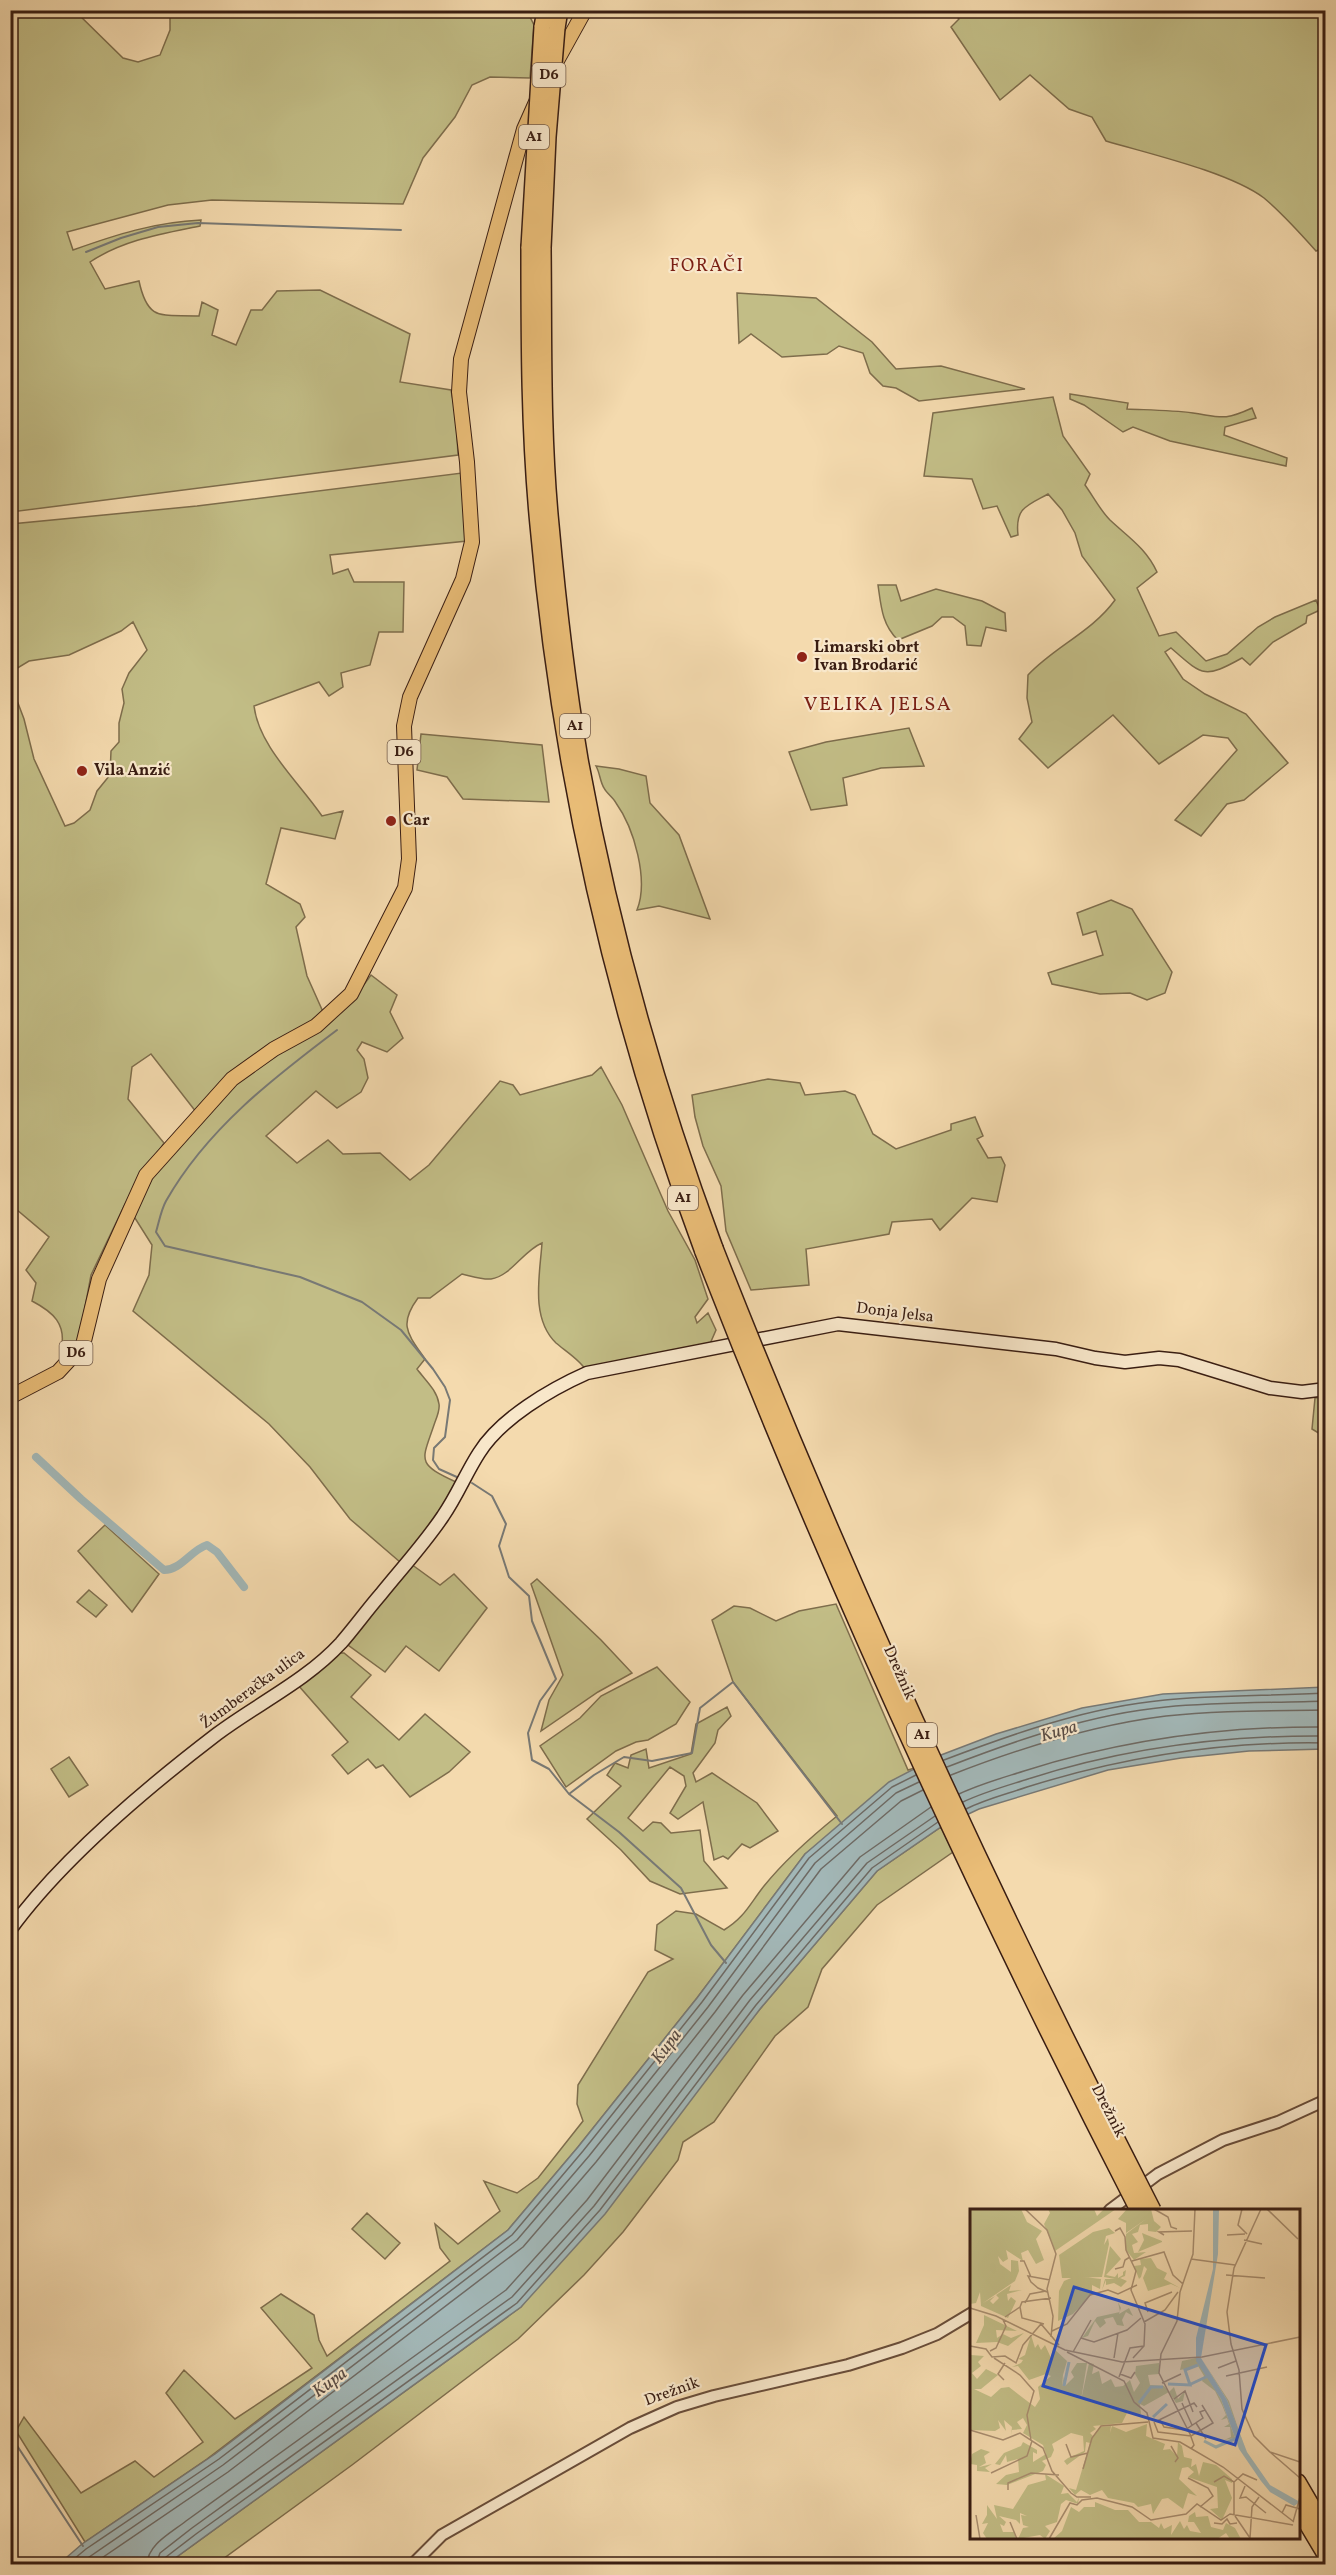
<svg xmlns="http://www.w3.org/2000/svg" width="1336" height="2575" viewBox="0 0 1336 2575" font-family="Vollkorn,serif">
<style>
.green{fill:#c2bd86;stroke:#7e6d4c;stroke-width:1.5}
.water{fill:#a2b7b7;stroke:#787975;stroke-width:1.5}
.lines{fill:none;stroke-linecap:round;stroke-linejoin:round}
.shore{stroke:#6e6a64;stroke-width:1.5}
.stream{stroke:#787975;stroke-width:2}
.canal{stroke:#a2b7b7;stroke-width:8}
.tertiary-casing{stroke:#684c39;stroke-width:14}
.secondary-casing{stroke:#391d12;stroke-width:15}
.primary-casing{stroke:#391d12;stroke-width:16}
.motorway-casing{stroke:#391d12;stroke-width:18}
.tertiary{stroke:#f8e7ca;stroke-width:10}
.secondary{stroke:#f8e7ca;stroke-width:12}
.primary{stroke:#eabd77;stroke-width:14}
.motorway{stroke:#eabd77;stroke-width:15}
.motorway-bridge-casing{stroke:#391d12;stroke-width:18;stroke-linecap:butt}
.motorway-bridge{stroke:#eabd77;stroke-width:15}
.poi-dot{fill:#8f2418;stroke:#f8e7ca;stroke-width:2}
.labels{text-anchor:middle;dominant-baseline:central;stroke-width:4.5;stroke-linejoin:round;paint-order:stroke}
.shield{fill:#f8e7ca;stroke:#725a49;stroke-width:1.5}
.shield-label{font-size:15px;font-weight:bold;fill:#391d12}
.poi-label{font-size:16px;font-weight:bold;fill:#391d12;stroke:#f8e7ca;text-anchor:start}
.street-label{font-size:16px;fill:#391d12;stroke:#f8e7ca}
.neighbourhood-label{font-size:18px;letter-spacing:1.5px;fill:#7a1f14;stroke:#f8e7ca}
.water-label{font-size:18px;font-style:italic;fill:#584b44;stroke:#f8e7ca}
.quarter-label{font-size:20px;letter-spacing:1.5px;fill:#7a1f14;stroke:#f8e7ca}
.inset-river{fill:none;stroke:#a2b7b7;stroke-width:3}
.inset-road{fill:none;stroke:#a98e70;stroke-width:1.5}
.view{fill:#1d4ed8;fill-opacity:0.15;stroke:#1d4ed8;stroke-width:3}
.inset-edge{fill:none;stroke:#391d12;stroke-width:3}
</style>
<rect width="100%" height="100%" fill="#f4daae"/>
<filter id="stains"><feTurbulence type="fractalNoise" baseFrequency=".00333" numOctaves="4"/><feColorMatrix values="0 0 0 0 .2 0 0 0 0 .09 0 0 0 0 .02 0 0 0 .5 -.17"/></filter>
<radialGradient id="worn" r=".72"><stop offset=".6" stop-color="#630" stop-opacity="0"/><stop offset="1" stop-color="#630" stop-opacity=".3"/></radialGradient>
<path class="green" d="M952,10L1325,11V247L1316,251C1300,233 1283,214 1264,198C1229,172 1150,154 1106,141L1092,117L1069,109L1030,75L1000,100L951,27L959,19Z
M10,11H75L123,58L138,62L160,55L170,30V11H527L534,25L530,78L490,77L472,85L455,117L423,158L403,204L212,200L168,205L67,232L73,250C115,235 155,222 201,220L200,226C161,234 123,240 90,262L105,289L139,281C148,323 162,314 199,316L202,302L218,310L212,335L236,345L251,310H262L277,291L320,290L410,334L400,382L451,390L456,415L458,455L11,512Z
M737,293L816,298L872,342L896,369L941,366L1025,389L919,401L896,388L883,386L870,373L863,353L839,346L827,354L782,357L751,334L739,343Z
M1070,394L1128,403L1127,409C1149,410 1171,410 1193,413C1221,417 1224,421 1252,408L1256,418L1225,427L1224,435L1287,458L1286,466L1170,441L1133,427L1123,432L1084,405L1070,399Z
M1053,397L1063,436L1090,474L1085,485C1093,496 1100,510 1110,520C1128,537 1146,548 1157,572L1137,588L1159,636L1176,632L1206,661L1227,654L1258,627L1275,617L1316,600L1320,610L1307,616L1306,623L1273,642L1250,665L1242,658C1204,679 1203,676 1171,648L1165,652L1183,679L1205,694L1246,714L1288,763L1244,800L1227,804L1201,836L1175,820L1237,750L1228,738L1203,735L1159,764L1113,715L1048,768L1019,739L1032,722L1027,698L1028,675C1054,647 1092,632 1115,600L1082,556L1075,533L1062,510L1048,494C1026,506 1015,508 1018,535L1011,537L997,506L983,509L972,479L924,476L933,413Z
M462,473L467,541L330,555L333,574L348,569L354,582H404L403,632H379L370,665L341,673L343,687L329,696L319,682L254,706C259,747 299,782 322,816L343,811L335,839L281,828L266,884L300,904L305,917L296,927L307,976L328,1023L349,1005L371,975L397,995L390,1012L403,1038L387,1052L362,1042L357,1050L364,1059L368,1078L361,1092L337,1108L316,1091L266,1136L297,1163L328,1140L343,1154L380,1153L410,1180L429,1165L500,1081L513,1085L520,1095L592,1075L601,1067L622,1105L668,1211L695,1260L708,1299L695,1317L697,1323L708,1313L716,1330L709,1346L586,1371C583,1362 564,1350 556,1343C530,1318 540,1274 542,1243C523,1251 511,1276 491,1279C483,1280 471,1276 462,1274L430,1298H418C398,1325 408,1334 425,1359L417,1369C425,1380 437,1390 439,1404C440,1410 437,1417 435,1422C422,1461 415,1463 456,1482L438,1516L400,1562L350,1519L310,1467L269,1424L133,1311L149,1275L152,1245L133,1215L161,1162L200,1117L151,1054L132,1067L128,1099L164,1143L125,1204L91,1275L80,1334L73,1351L61,1350C67,1324 53,1312 32,1301L36,1283L26,1270L49,1237L16,1209L11,1199L10,682L24,719L34,759L65,826L74,823L90,810L97,791L110,775L111,751L119,742V723L124,703L122,689L129,673L147,650L133,622L121,631L69,655L29,661L11,672V524L197,506Z
M878,585H896L901,601L936,589L982,601L1005,613L1006,631L986,627L981,646L967,645L965,626L953,617H942L932,626L898,640C882,625 881,606 878,585Z
M909,728L924,766L881,768L843,778L847,805L811,810L789,752L826,742Z
M421,734L542,745L549,802L463,799L447,777L417,770Z
M596,766L619,769L646,776L650,803L679,835L710,919L659,906L637,910C649,880 634,828 616,803C613,797 607,794 604,788C600,782 600,773 596,766Z
M1111,900L1132,909L1172,972L1165,993L1147,1000L1130,993L1100,994L1052,984L1048,973L1103,955L1096,931L1083,935L1077,913Z
M768,1079L800,1083L805,1095L845,1091L855,1095L873,1134L896,1149L951,1130V1124L975,1117L983,1136L977,1139L988,1158L1001,1157L1005,1165L997,1202L972,1198L940,1230L932,1219L892,1222L889,1234L806,1249L809,1285L751,1290L726,1231L721,1186L703,1146L695,1117L692,1095Z
M1325,1397H1326L1325,1437L1312,1429L1315,1398Z
M105,1525L159,1574L132,1612L78,1551Z
M411,1564L440,1585L454,1574L487,1608L439,1671L406,1646L385,1672L348,1645Z
M537,1579L601,1640L632,1673L598,1692L541,1731L549,1700L563,1675L531,1584Z
M89,1590L107,1605L96,1617L77,1602Z
M836,1604L908,1770L918,1767L805,1854L697,1998L578,2147L508,2230L207,2459L85,2542L16,2431L24,2417L81,2493L135,2461L154,2477L203,2442L166,2393L184,2370L235,2419L312,2368L261,2308L281,2294L314,2315L319,2340L327,2356L450,2261L440,2248L435,2224L458,2244L500,2211L484,2181L517,2193L538,2178L583,2121L577,2104L578,2085L648,1972L673,1959L655,1950L657,1925L676,1911L696,1914L724,1930C745,1917 749,1905 764,1886C785,1860 811,1837 837,1816L733,1682L712,1620L734,1606L750,1608L776,1621L799,1611Z
M336,1653H344L371,1675L351,1697L399,1740L425,1714L470,1752L449,1772L410,1797L383,1765L376,1768L368,1759L348,1774L332,1755L348,1742L298,1685Z
M657,1667L690,1702L676,1724L648,1740L636,1742L616,1751L566,1787L540,1746L580,1718L601,1696Z
M727,1707L731,1716L718,1730L715,1743L693,1773L696,1782L712,1773L757,1803L778,1831L750,1848L742,1844L728,1859L723,1856L714,1860L703,1802L678,1819L670,1813L686,1786L684,1776L670,1767L628,1818L643,1831L653,1822L661,1823L671,1833L700,1830L704,1861L727,1888L680,1894L650,1881L621,1850L587,1819L621,1786L607,1775L615,1763L628,1768L631,1755L646,1749L649,1768L691,1754L696,1724Z
M69,1757L88,1785L69,1797L51,1769Z
M941,1827L953,1852L877,1905L822,1969L808,2007L775,2036L714,2122L683,2142L678,2160L623,2232L584,2275L518,2339L352,2465L216,2564H167L521,2307L760,2009L877,1871Z
M367,2213L400,2243L385,2259L352,2229Z"/>
<path class="water" d="M1325,1687V1749L1249,1751L1181,1758L1108,1770L979,1809L941,1827L877,1871L760,2009L605,2214L521,2307L167,2564H59L82,2544L215,2454L508,2230L578,2147L697,1998L805,1854L889,1782L941,1755L996,1734L1082,1708L1163,1694Z"/>
<g class="lines">
<path class="shore" d="M944,1760C1015,1733 1089,1707 1165,1700C1218,1695 1272,1696 1326,1693
M947,1767C1017,1740 1091,1714 1166,1707C1219,1702 1273,1703 1326,1701
M951,1775C1020,1748 1092,1725 1166,1716C1218,1710 1273,1711 1326,1710
M959,1794C980,1784 1002,1778 1024,1771C1122,1740 1223,1726 1326,1727
M963,1802C984,1792 1006,1786 1028,1779C1124,1748 1225,1735 1326,1736
M966,1809C986,1799 1007,1794 1027,1787C1123,1757 1224,1741 1326,1743
M68,2564L86,2549L219,2459L512,2235L583,2151L702,2002L809,1858L892,1787L916,1775
M79,2564L223,2465L517,2240L589,2156L708,2007L815,1863L896,1793L919,1782
M93,2564L228,2472L523,2247L596,2162L715,2012L821,1869L901,1801L923,1790
M147,2564C148,2544 171,2533 186,2521L506,2290L587,2200L743,1995L860,1857L931,1807
M156,2564L160,2553L192,2528L512,2297L594,2206L750,2000L867,1863L935,1816
M164,2564L166,2557L196,2534L517,2303L600,2210L756,2005L872,1868L938,1822"/>
<path class="stream" d="M86,252L121,238L158,227L198,223L401,230
M337,1030C272,1079 207,1129 166,1201C161,1210 159,1222 156,1232L165,1246L300,1277L362,1302L401,1330L433,1369L445,1387L450,1400L445,1437L434,1448L433,1460L439,1469L459,1478
M472,1483L492,1496L506,1524L499,1546L509,1577L529,1596L532,1621L556,1679L540,1701L528,1733L532,1760L549,1769L569,1794L594,1775L624,1757L652,1761L692,1753L700,1708L733,1682L842,1824
M569,1794L619,1832L681,1888L711,1945L726,1963
M10,2435L83,2546"/>
<path class="canal" d="M36,1457L81,1499L164,1570C181,1570 191,1550 207,1545L217,1552L244,1587"/>
<defs>
<path id="tertiary" d="M1110,2210L1158,2174L1223,2140L1278,2122L1326,2100
M413,2564L442,2535L630,2428L677,2407L714,2396L848,2365L902,2348L937,2334L972,2313"/>
<path id="secondary" d="M10,1930C60,1861 149,1786 217,1734C257,1704 306,1681 341,1643C355,1627 367,1610 381,1594C402,1568 425,1543 443,1516C457,1496 466,1473 479,1453C501,1418 551,1389 587,1373L838,1324L1056,1349L1095,1358L1125,1362L1159,1358L1179,1360L1270,1388L1302,1392L1326,1389"/>
<path id="primary" d="M554,66L585,10
M10,1397L58,1372L83,1345L99,1279L146,1175L232,1079L274,1049L316,1026L351,994L405,888L409,859L404,726L410,697L463,579L472,542L467,462L459,392L461,359L524,129L536,102"/>
<path id="motorway" d="M542,27L545,10
M557,28L560,10
M529,247C529,340 529,433 538,525C560,777 615,1016 703,1252
M543,248C544,340 542,433 551,525C558,603 567,682 580,759C610,926 656,1089 715,1248
M1298,2482L1326,2530
M1298,2509L1326,2556"/>
</defs>
<use href="#tertiary" class="tertiary-casing"/>
<use href="#secondary" class="secondary-casing"/>
<use href="#primary" class="primary-casing"/>
<use href="#motorway" class="motorway-casing"/>
<use href="#tertiary" class="tertiary"/>
<use href="#secondary" class="secondary"/>
<use href="#primary" class="primary"/>
<use href="#motorway" class="motorway"/>
<defs>
<path id="motorway-bridge" d="M529,247L542,27
M543,248L548,137L557,28
M715,1248C844,1576 992,1897 1153,2210
M703,1252C830,1579 978,1899 1138,2210"/>
</defs>
<use href="#motorway-bridge" class="motorway-bridge-casing"/>
<use href="#motorway-bridge" class="motorway-bridge"/>
</g>
<g class="poi-dot">
<circle cx="802" cy="657" r="6"/>
<circle cx="82" cy="771" r="6"/>
<circle cx="391" cy="821" r="6"/>
</g>
<g class="labels">
<g class="shield">
<rect x="532.5" y="63" width="33" height="24" rx="4.5"/>
<rect x="519" y="125" width="30" height="24" rx="4.5"/>
<rect x="560" y="714" width="30" height="24" rx="4.5"/>
<rect x="387.5" y="740" width="33" height="24" rx="4.5"/>
<rect x="668" y="1186" width="30" height="24" rx="4.5"/>
<rect x="59.5" y="1341" width="33" height="24" rx="4.5"/>
<rect x="907" y="1723" width="30" height="24" rx="4.5"/>
</g>
<g class="shield-label">
<text x="549" y="75">D6</text>
<text x="534" y="137">A1</text>
<text x="575" y="726">A1</text>
<text x="404" y="752">D6</text>
<text x="683" y="1198">A1</text>
<text x="76" y="1353">D6</text>
<text x="922" y="1735">A1</text>
</g>
<g class="poi-label">
<text x="814" y="648">Limarski obrt<tspan x="814" dy="18">Ivan Brodarić</tspan></text>
<text x="94" y="771">Vila Anzić</text>
<text x="403" y="821">Car</text>
</g>
<g class="street-label">
<text transform="translate(895 1313) rotate(7)">Donja Jelsa</text>
<text transform="translate(899 1673) rotate(66)">Drežnik</text>
<text transform="translate(253 1689) rotate(-36)">Žumberačka ulica</text>
<text transform="translate(1108 2111) rotate(63)">Drežnik</text>
<text transform="translate(672 2392) rotate(-20)">Drežnik</text>
</g>
<g class="neighbourhood-label">
<text x="707" y="266">FORAČI</text>
</g>
<g class="water-label">
<text transform="translate(1059 1732) rotate(-16)">Kupa</text>
<text transform="translate(667 2047) rotate(-53)">Kupa</text>
<text transform="translate(330 2383) rotate(-36)">Kupa</text>
</g>
<g class="quarter-label">
<text x="878" y="705">VELIKA JELSA</text>
</g>
</g>
<g transform="translate(970 2209)">
<rect width="330" height="330" fill="#f4daae"/>
<path d="M0,0H51L57,13L72,22L66,30L74,51L66,55L58,41L51,44L53,52L36,41L38,50L33,53L28,47L30,55L41,63V51L48,52L49,62L45,72L13,94L25,87L20,92L23,95L29,89L26,86L41,76L39,82L52,81L37,85L38,92L41,88L46,92L38,109L11,97L10,83L6,94L0,95ZM78,0H124L127,7L134,0H146L85,42L74,15L80,4ZM157,0H181L184,12L191,18L186,23L178,22V15L170,16L168,23L162,25L168,33L162,36L164,44L176,43L164,51L156,41V25L176,10L156,24V14L148,10ZM139,19L145,24L136,27L134,36L138,29L139,35L132,68L92,69L89,46L123,23ZM172,24L192,32V33L168,43L174,31ZM140,37L151,50L136,66L145,68L148,64V69L153,66V63L156,61L155,67L150,69L157,72L151,78L144,74L136,76V71L132,81L135,70H145L134,68ZM181,49L187,59L197,64L194,70L210,79L201,75L178,82L173,69L177,60L174,57L171,68L169,70L164,57L171,56L170,50ZM106,67L131,70L130,80L122,76V85L103,105L88,112L89,82L94,72ZM148,93L151,99L149,105L159,99L163,107L156,103L152,111L154,117L147,116L143,108L134,110L136,114L130,119L125,112L118,127L112,129L127,108L150,103ZM14,106L47,122L26,121L27,129L33,125L41,129L54,124L38,137L27,133L6,134L14,116ZM61,126L65,139L68,135L71,141L75,136L81,149L83,139L97,152L93,166L92,178L94,167L95,177L104,168L101,163L107,154H117L111,191L119,154L124,155L122,165L129,162L132,175L141,170L145,178L153,177L160,171L164,183L170,174L165,165L166,157L189,154V165L178,166L180,176L194,177L199,183L204,178L208,190L215,182L213,192L206,194L199,183L174,197L170,195L171,205L157,204L152,214L123,217L126,220L120,224L123,227L130,218L141,217L140,224L142,217L156,223L177,215L176,227L195,235L193,241L200,240L207,247L208,233L212,237L214,248L222,250L221,258L226,255L229,267L233,253L246,256L262,270V274L255,271L262,289L252,311L240,300L248,299L247,278L218,268L224,263L218,258L212,259L209,270L227,287L218,284L213,300L198,289L192,290L183,305L181,295L168,298L164,294L138,289L132,281L120,286L111,281L105,286L99,279L106,281L120,234L116,233L115,243L97,256L94,252L98,249L114,242L113,227L101,224L82,235L84,241L81,248L72,252L76,256L73,262L37,276L26,275L36,266L49,263L48,250L37,253L36,246L30,256L25,255L34,244L51,237L53,233L67,241V245L63,243V253L76,245L73,236L53,224L57,216L53,209L47,213L52,220L42,221L41,226L42,218L34,211L36,222L28,211L30,219L25,222L0,221V150L1,146L14,147L8,153L11,157L2,164L7,170L16,160L28,166L11,180H4L21,188L31,179L39,178L65,198L70,190L68,178L81,167L76,165L59,171L48,157L42,158L51,154L53,151L48,150L55,146ZM226,149L251,190L265,229L254,231L261,228L260,218H254L259,215L257,209L251,211L256,206L252,196L245,182L232,172L234,167L228,157L210,161L212,152ZM231,149L259,192L275,240L257,191ZM11,240L20,243L14,247L16,254L9,258L22,255L15,259L20,263L7,262V256L0,255L2,245ZM75,265L94,277L91,285L98,284L107,293L109,288L108,295L96,291L91,295L87,313L75,317L80,322L75,330L70,326L48,330L53,319L59,318L53,316L51,306L57,307L50,304V315L46,311L29,307L36,313L34,317L30,315L33,323H44L46,330H17L13,324L18,314L12,315L17,306V296L27,310L24,296L43,300L58,276L76,271ZM125,293L145,301H158L169,313H181L189,319L191,314L194,320L202,316L201,326L210,312L214,320L217,316L220,322L231,324L224,313H218L219,307L225,303L226,308L238,307L241,318L253,321L256,314L265,319L271,330H260L256,324L247,330H83L92,322L101,298L109,303L114,298H125Z" fill="#c2bd86"/>
<path d="M243,0H249L248,45L231,149L257,191L277,243L300,276L330,293L324,297L300,283L291,272L269,240L251,190L226,152V129L243,60Z" fill="#a2b7b7"/>
<path class="inset-river" d="M198,175L220,176L215,161L228,156M221,175L238,167M94,177L99,153M169,194L181,178H193M183,208L197,195M234,232L246,238L267,229"/>
<path class="inset-road" d="M55,0L77,21L86,45L77,80L83,107L81,128M184,0L198,8L201,18L207,20M272,0L268,16L277,25M291,0L264,59L257,103L261,135L269,161L272,200L284,227L300,243L330,253M297,0L328,30M145,22L150,19L155,28L156,41L166,62L161,81L175,115L174,137L163,149M194,26L189,23L222,22M257,26L275,25M274,31L292,35M221,50L265,56M50,52H54L61,68M162,52L194,43L203,66L213,75M145,60L153,58L155,51L160,48M256,66L295,69M77,83L68,79L61,73L58,67L80,71M55,94L60,85L76,82M0,99L26,107L95,141L152,153L232,148L330,128M178,103L175,94L202,83M35,108L50,98M174,113L195,101L208,83M74,115L52,109L50,98L52,93L81,89M82,122L97,115L120,86L138,81L148,85L167,76M111,129L124,133L157,121L171,109M0,137L16,140L22,148L35,147L46,154L53,136L71,115L89,136M20,142L26,139L36,117L33,111M97,143L154,172L164,193L177,204L183,229L210,233L253,258L324,313M103,143L121,111M24,149L50,166L64,182L57,206L61,231M144,149L148,124M248,159L266,152M150,165L161,169L165,163M256,167L297,158M149,168L160,139L174,137M34,171L28,165L35,154M192,174L211,165M204,190L215,182L223,203M212,194L222,216M190,211L194,218L215,221L233,209L230,203L235,201M187,212L224,194L227,198M184,213L188,223L221,227L243,214L232,196M226,214L236,230M0,221L33,231L50,224L73,239L82,262L101,284L107,288H121M96,235L101,248L118,244M201,237L208,249L205,253M221,240L224,236L220,225L189,164L191,145L207,112L210,83L223,45L225,0M300,243L330,269M113,260L122,229L131,217L178,213M21,264L57,247L62,232M218,269L238,279L243,287L230,298M244,273L254,267L264,273M275,277L270,289L276,288L296,304M38,281V274L61,264L89,266M312,304L316,296L330,300M6,306L10,330M264,306V273L273,265L287,271M265,307L280,329M40,313L47,330M323,313L330,288M244,314L252,315L257,310L260,315L267,314M280,329L282,298L289,288M79,330L100,294L107,296L112,291L127,289L162,298L181,311L216,305L227,295L251,311L260,305L323,316"/>
<path class="view" d="M104,78L296,136L265,236L73,177Z"/>
<rect width="330" height="330" class="inset-edge"/>
</g>
<rect width="1336" height="2575" fill="none" stroke="#f4daae" stroke-width="36"/>
<rect x="12" y="12" width="1312" height="2551" fill="none" stroke="#391d12" stroke-width="3"/>
<rect x="18" y="18" width="1300" height="2539" fill="none" stroke="#391d12" stroke-width="1.5"/>
<rect width="100%" height="100%" filter="url(#stains)"/>
<rect width="100%" height="100%" fill="url(#worn)"/>
</svg>
